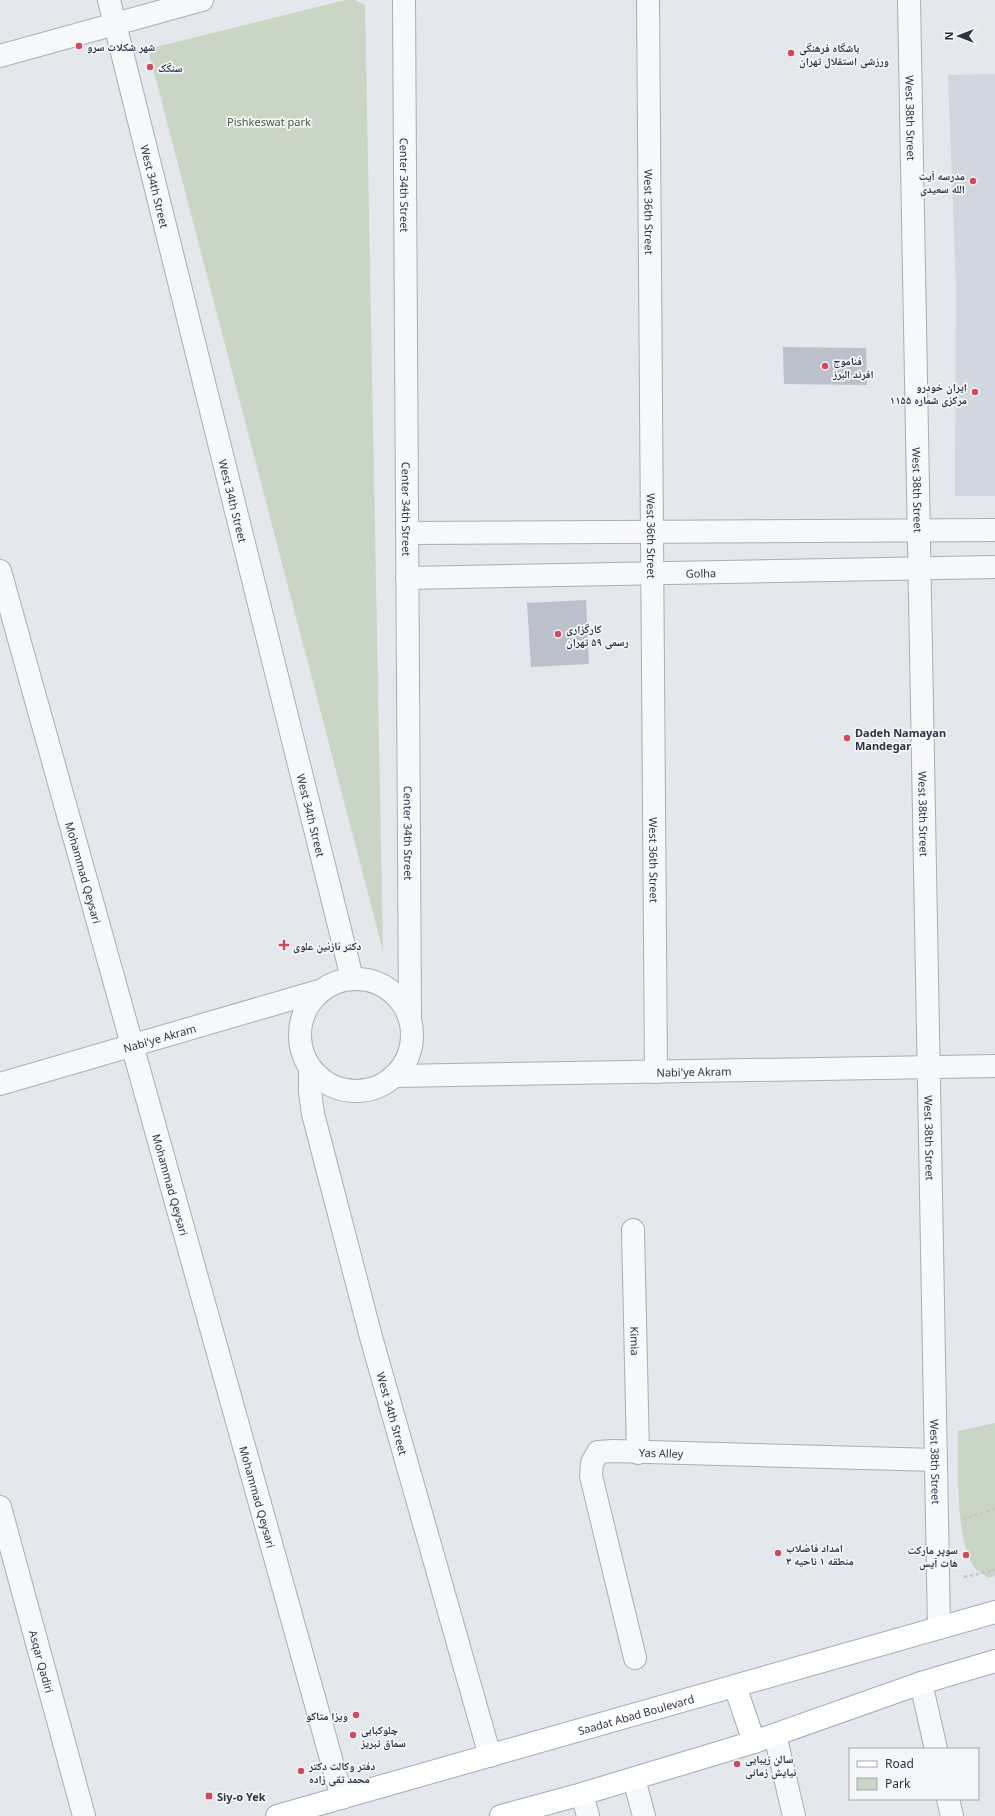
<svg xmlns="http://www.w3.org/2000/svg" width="995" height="1816" viewBox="0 0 995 1816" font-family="'Noto Sans','Noto Naskh Arabic',sans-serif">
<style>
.built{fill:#d2d6de}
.green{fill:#c9d6c5}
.building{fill:#bbc0ca}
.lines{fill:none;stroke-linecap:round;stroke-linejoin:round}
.minor-casing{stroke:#a9aeb7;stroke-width:24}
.major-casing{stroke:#a3abb8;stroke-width:24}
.path{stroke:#c2c5cb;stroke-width:2.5;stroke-dasharray:3 3;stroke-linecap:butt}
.minor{stroke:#f7f8fa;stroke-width:22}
.major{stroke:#fff;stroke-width:22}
.poi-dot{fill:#d1495b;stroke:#f4f6f9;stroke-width:1.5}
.labels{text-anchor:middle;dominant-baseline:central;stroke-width:3.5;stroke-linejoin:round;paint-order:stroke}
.poi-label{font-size:11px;font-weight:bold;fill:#2b3445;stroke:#f4f6f9;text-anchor:start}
.street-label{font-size:11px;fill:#2b3445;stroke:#f4f6f9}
.park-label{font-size:11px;fill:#3f6138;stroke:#f4f6f9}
</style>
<rect width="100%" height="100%" fill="#e4e7ec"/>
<path class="built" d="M995,74V496H955L956,287L948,75Z"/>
<path class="green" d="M346,0H355L365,5L383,951L148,49Z
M995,1423V1576L989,1578C984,1575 977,1571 974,1567C954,1534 959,1470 958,1431Z"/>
<path class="building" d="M783,347L866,348L867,385L784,384Z
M586,600L589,664L531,667L527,603Z"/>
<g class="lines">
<defs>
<g id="minor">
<path id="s1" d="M109,0L352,978"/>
<path id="s2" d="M404,0L410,1017"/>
<path id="s3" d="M648,0L656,1072"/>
<path id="s4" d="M909,0L939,1628"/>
<path d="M0,56L202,0"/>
<path d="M407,533L995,530"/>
<path id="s5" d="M0,571L342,1798"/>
<path id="s6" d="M407,578L995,567"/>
<circle cx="356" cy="1035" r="56"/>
<path id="s7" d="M310,1068V1092L313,1114L371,1337L490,1756"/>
<path id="s8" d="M394,1076L995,1066"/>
<path id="s9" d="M0,1084L319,991"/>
<path id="s10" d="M633,1230L638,1453"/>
<path id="s11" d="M0,1507L84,1816"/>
<path id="s12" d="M635,1658L591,1476L592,1463L598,1452L613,1451L936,1460"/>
<path d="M921,1683L936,1749"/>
<path d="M775,1735L794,1816"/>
<path d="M634,1779L644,1816"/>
<path d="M582,1794L588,1816"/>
<path d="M948,1799L952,1816"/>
</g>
<g id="major">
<path d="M735,1686L754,1742"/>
<path id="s13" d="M277,1816L995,1612"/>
<path d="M501,1816L582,1794L754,1742L921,1683L995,1661"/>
</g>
</defs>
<use href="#minor" class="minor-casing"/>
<use href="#major" class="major-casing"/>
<path class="path" d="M963,1519L995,1509
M964,1577L995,1570"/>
<use href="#minor" class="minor"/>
<use href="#major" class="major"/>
</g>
<g class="poi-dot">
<circle cx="79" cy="46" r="4"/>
<circle cx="791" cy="53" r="4"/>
<circle cx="150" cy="67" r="4"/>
<circle cx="973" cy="181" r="4"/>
<circle cx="825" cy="366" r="4"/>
<circle cx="975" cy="392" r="4"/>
<circle cx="558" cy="634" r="4"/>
<circle cx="847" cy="738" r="4"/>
<path d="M282 939h4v4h4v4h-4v4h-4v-4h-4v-4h4z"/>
<circle cx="778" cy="1553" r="4"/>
<circle cx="966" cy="1555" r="4"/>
<circle cx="356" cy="1715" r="4"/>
<circle cx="353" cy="1735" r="4"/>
<circle cx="737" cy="1764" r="4"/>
<circle cx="301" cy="1771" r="4"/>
<rect x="205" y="1792" width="8" height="8" rx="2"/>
</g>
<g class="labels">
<g class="poi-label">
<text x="87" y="46">شهر شکلات سرو</text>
<text x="799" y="47">باشگاه فرهنگی<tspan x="799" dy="13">ورزشی استقلال تهران</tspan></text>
<text x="158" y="67">سنگک</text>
<text x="965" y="175" text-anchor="end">مدرسه آیت<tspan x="965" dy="13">الله سعیدی</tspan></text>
<text x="833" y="360">فناموج<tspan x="833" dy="13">افرند البرز</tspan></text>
<text x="967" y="386" text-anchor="end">ایران خودرو<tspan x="967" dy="13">مرکزی شماره ۱۱۵۵</tspan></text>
<text x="566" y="628">کارگزاری<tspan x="566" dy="13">رسمی ۵۹ تهران</tspan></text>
<text x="855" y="732">Dadeh Namayan<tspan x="855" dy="13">Mandegar</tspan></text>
<text x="293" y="945">دکتر نازنین علوی</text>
<text x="786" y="1547">امداد فاضلاب<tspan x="786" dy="13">منطقه ۱ ناحیه ۳</tspan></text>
<text x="958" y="1549" text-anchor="end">سوپر مارکت<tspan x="958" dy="13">هات آیس</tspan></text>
<text x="348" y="1715" text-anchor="end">ویزا متاکو</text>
<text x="361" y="1729">چلوکبابی<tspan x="361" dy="13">سماق تبریز</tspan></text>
<text x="745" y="1758">سالن زیبایی<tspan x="745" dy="13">نیایش زمانی</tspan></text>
<text x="309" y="1765">دفتر وکالت دکتر<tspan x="309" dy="13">محمد تقی زاده</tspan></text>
<text x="217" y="1796">Siy-o Yek</text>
</g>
<g class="street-label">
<text stroke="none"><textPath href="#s4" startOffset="118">West 38th Street</textPath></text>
<text stroke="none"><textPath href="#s2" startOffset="185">Center 34th Street</textPath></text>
<text stroke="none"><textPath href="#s1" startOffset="192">West 34th Street</textPath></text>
<text stroke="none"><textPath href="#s3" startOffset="212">West 36th Street</textPath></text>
<text stroke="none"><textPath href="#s4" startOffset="490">West 38th Street</textPath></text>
<text stroke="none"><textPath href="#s1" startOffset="516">West 34th Street</textPath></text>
<text stroke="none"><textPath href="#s2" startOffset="509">Center 34th Street</textPath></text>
<text stroke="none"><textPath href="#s3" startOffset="536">West 36th Street</textPath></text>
<text stroke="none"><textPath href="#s6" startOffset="294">Golha</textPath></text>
<text stroke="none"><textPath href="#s4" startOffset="814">West 38th Street</textPath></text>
<text stroke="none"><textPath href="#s1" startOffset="840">West 34th Street</textPath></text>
<text stroke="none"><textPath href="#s2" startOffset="833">Center 34th Street</textPath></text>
<text stroke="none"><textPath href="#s3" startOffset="860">West 36th Street</textPath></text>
<text stroke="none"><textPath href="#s5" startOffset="313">Mohammad Qeysari</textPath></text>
<text stroke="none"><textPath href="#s9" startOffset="166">Nabi'ye Akram</textPath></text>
<text stroke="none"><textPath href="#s8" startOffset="300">Nabi'ye Akram</textPath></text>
<text stroke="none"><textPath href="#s4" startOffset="1138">West 38th Street</textPath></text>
<text stroke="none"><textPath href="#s5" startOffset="637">Mohammad Qeysari</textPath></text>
<text stroke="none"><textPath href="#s10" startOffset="111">Kimia</textPath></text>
<text stroke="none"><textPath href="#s7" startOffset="356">West 34th Street</textPath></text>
<text stroke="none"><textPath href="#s12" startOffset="276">Yas Alley</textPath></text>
<text stroke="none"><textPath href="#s4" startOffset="1462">West 38th Street</textPath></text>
<text stroke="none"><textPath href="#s5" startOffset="961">Mohammad Qeysari</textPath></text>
<text stroke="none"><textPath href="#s11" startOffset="160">Asqar Qadiri</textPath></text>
<text stroke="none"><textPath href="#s13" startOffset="373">Saadat Abad Boulevard</textPath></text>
</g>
<g class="park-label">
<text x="269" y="121">Pishkeswat park</text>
</g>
</g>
<rect x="849" y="1748" width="130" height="52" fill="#f4f6f9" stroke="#a4a8b1"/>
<rect x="857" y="1761" width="20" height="6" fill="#ffffff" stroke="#a4a8b1"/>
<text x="885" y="1768" font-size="12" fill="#2b3445">Road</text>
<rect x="857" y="1778" width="20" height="12" fill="#c9d6c5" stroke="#a4a8b1"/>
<text x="885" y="1788" font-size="12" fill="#2b3445">Park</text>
<g transform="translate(959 36) rotate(270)" stroke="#f4f6f9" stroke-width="3" paint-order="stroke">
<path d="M0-3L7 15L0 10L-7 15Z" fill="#2b3445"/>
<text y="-6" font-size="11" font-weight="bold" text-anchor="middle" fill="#2b3445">N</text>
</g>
</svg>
